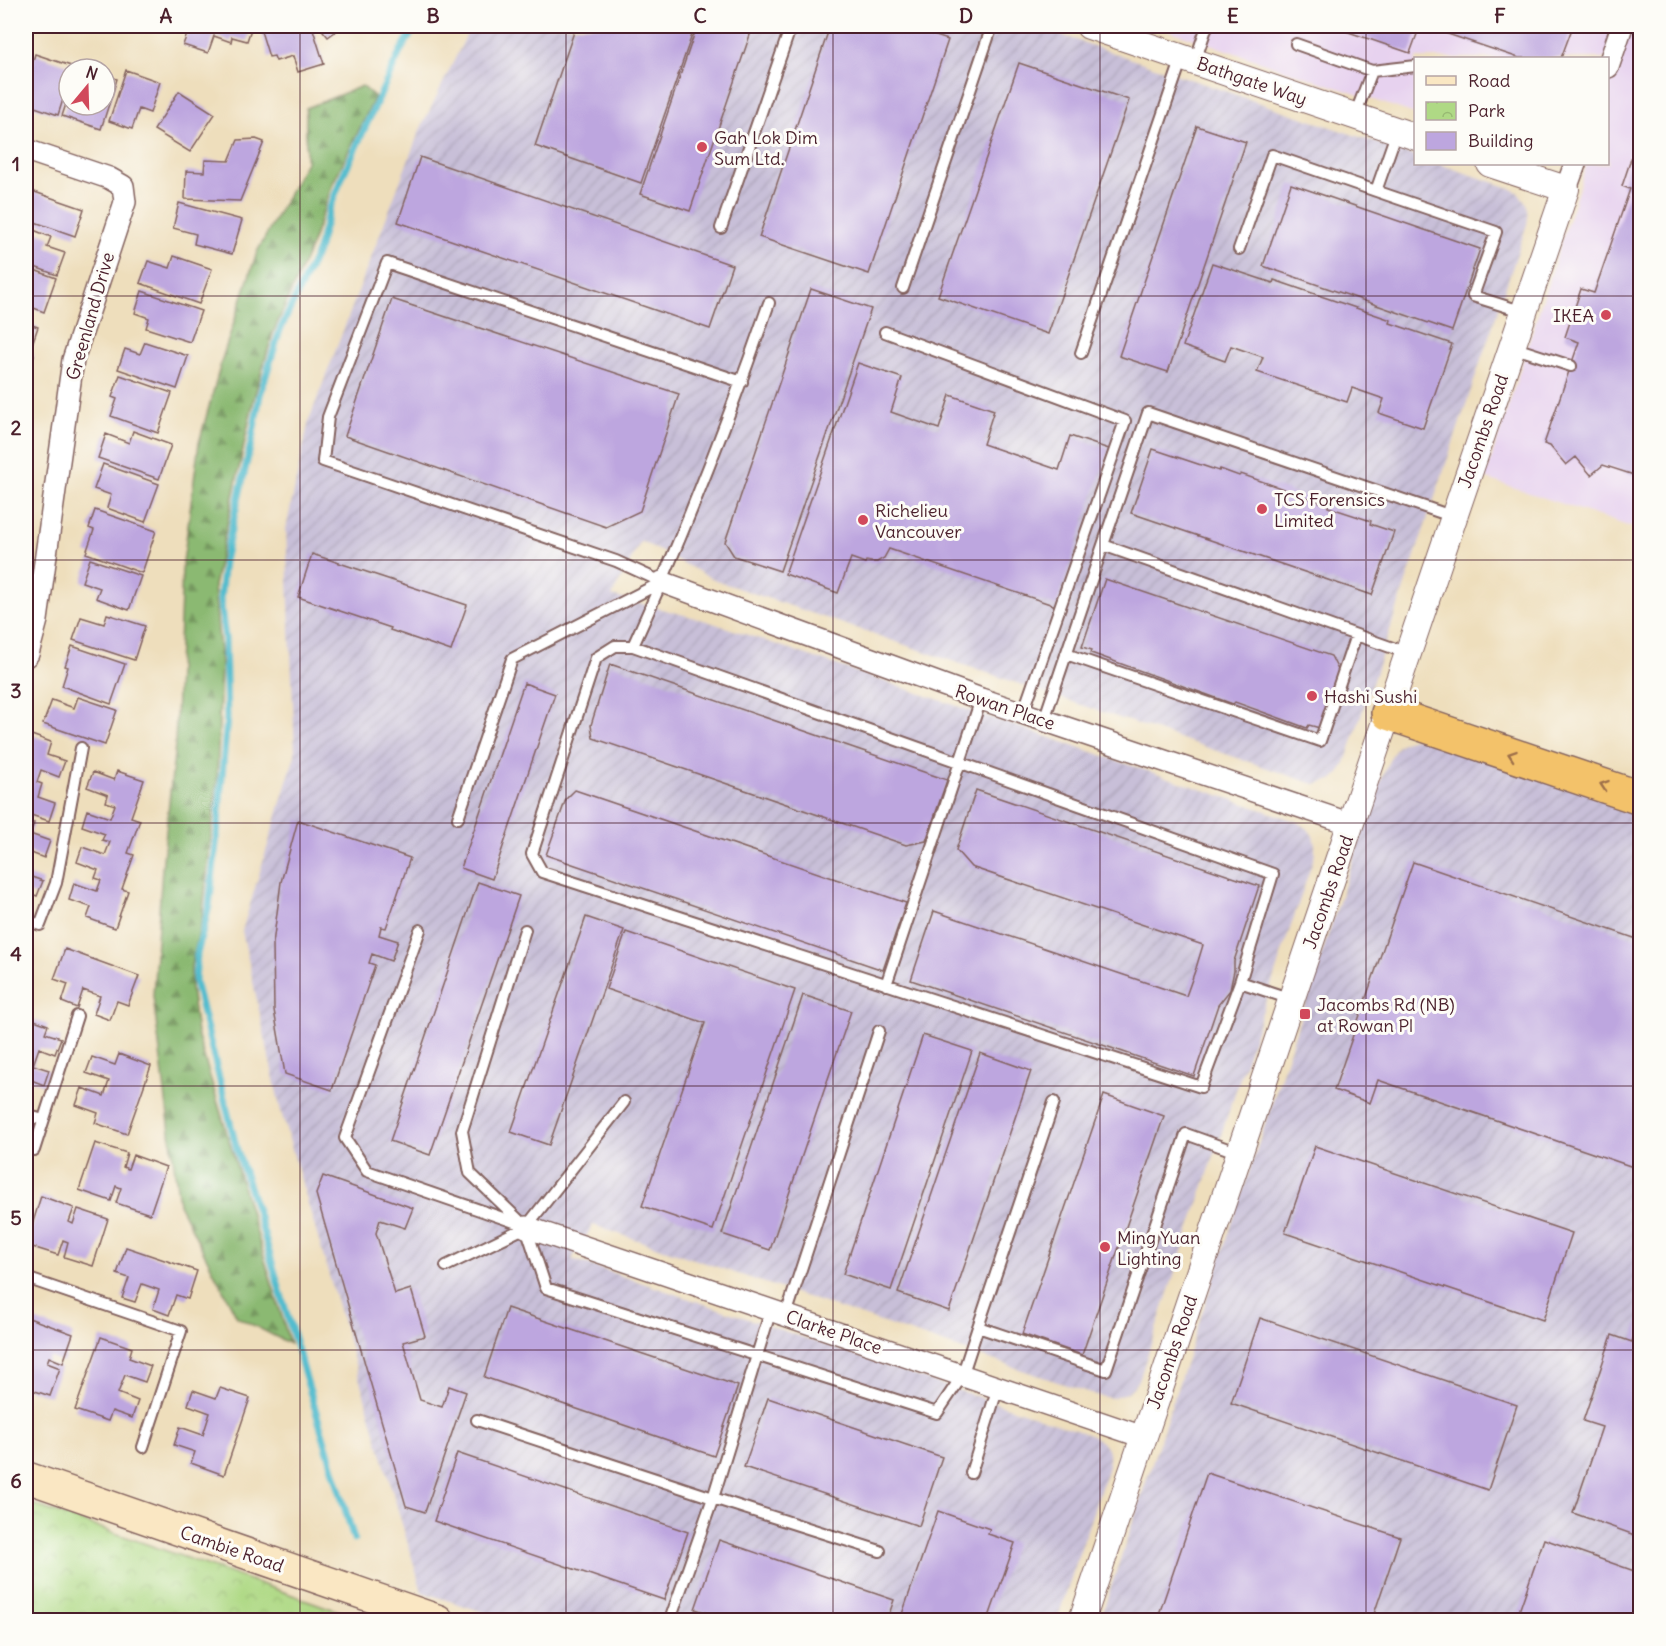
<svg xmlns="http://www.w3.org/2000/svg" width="1666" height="1646" viewBox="0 0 1666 1646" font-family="Delius,sans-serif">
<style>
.built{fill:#e7d2ef}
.industrial{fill:url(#industrial-furrows)}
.forest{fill:url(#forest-firs);stroke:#6a6c4e;stroke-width:1.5}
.park{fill:url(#park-crowns);stroke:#7c7c58;stroke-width:1.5}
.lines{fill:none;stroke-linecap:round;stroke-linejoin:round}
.stream{stroke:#52bcce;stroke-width:7}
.building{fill:#bda6df}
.service-casing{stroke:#83625e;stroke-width:14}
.minor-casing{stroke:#83625e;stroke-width:24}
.tertiary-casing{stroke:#83625e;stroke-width:28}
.secondary-casing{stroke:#83625e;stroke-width:33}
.motorway-casing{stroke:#83625e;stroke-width:36}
.service{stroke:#fff;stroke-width:10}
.minor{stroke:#fff;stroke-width:21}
.tertiary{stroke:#fff;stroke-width:26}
.secondary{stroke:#fae7c3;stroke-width:30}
.motorway{stroke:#f3c26a;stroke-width:33}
.oneway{stroke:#9e704a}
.grid{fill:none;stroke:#4a1f2b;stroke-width:1.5;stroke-opacity:0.55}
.poi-dot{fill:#d1495b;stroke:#fdfcf7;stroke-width:2}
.labels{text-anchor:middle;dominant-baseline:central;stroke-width:6;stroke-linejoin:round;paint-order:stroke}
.street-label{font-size:18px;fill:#4a1f2b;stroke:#fdfcf7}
.poi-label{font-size:18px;fill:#4a1f2b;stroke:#fdfcf7;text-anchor:start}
.neatline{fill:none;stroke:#4a1f2b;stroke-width:2}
.grid-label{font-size:20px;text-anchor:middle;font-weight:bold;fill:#4a1f2b}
</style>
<defs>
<pattern id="industrial-furrows" width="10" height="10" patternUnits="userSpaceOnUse" patternTransform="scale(1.5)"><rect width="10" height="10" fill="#c8bfd8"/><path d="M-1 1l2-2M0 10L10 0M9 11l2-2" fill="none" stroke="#ada4ba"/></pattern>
<pattern id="forest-firs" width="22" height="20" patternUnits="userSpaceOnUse" patternTransform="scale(1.5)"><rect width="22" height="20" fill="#8bb972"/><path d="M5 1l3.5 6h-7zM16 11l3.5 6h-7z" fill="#74965e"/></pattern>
<pattern id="park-crowns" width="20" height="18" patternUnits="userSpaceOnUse" patternTransform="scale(1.5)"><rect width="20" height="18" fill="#afd985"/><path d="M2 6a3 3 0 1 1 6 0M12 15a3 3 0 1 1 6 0" fill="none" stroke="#98ba73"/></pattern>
</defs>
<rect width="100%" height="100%" fill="#fdfcf7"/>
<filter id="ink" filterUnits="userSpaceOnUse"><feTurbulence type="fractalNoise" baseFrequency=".0167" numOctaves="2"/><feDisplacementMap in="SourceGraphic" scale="12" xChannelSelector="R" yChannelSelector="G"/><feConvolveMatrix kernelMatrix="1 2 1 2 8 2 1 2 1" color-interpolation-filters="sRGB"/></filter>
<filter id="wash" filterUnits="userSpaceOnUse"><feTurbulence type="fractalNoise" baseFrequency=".008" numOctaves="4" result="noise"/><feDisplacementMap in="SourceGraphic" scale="24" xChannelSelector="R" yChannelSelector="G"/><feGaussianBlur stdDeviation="1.35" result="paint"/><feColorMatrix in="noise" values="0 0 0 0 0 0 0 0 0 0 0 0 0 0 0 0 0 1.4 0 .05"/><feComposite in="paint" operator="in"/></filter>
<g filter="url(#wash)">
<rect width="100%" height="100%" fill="#eedebc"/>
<path class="built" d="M1156,26H1640V530L1485,478L1586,166L1578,164H1608V58H1416L1415,114Z"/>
<path class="industrial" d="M471,26H1035L1415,156L1416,164H1439L1510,188L1519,193L1526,203L1528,217L1527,224L1345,763L1339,774L1332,780L1315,784L1308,782L717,581L641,541L612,596L707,621L1298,822L1308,829L1313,836L1315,844V854L1140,1377L1134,1386L1127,1393L1111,1398L1099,1396L593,1225L572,1259L1090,1435L1102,1442L1107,1449L1109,1458L1107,1470L1057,1620H508L422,1592L281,1112L242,931L295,755L286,529L309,420L419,132Z
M1417,738L1640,809V1620H1100L1372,803L1390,758L1398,746L1404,742Z"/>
<path class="forest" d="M362,86L375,97L333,183L311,246L273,333L254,398L214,586L221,663L217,780L202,919L191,966V988L197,1033L290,1344L237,1317L179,1204L153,996L162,869L175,745L182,570L199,443L223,356L257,252L306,162V108Z"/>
<path class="park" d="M26,1502L364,1620H26Z"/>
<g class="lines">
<path class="stream" d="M354,1539L283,1301L259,1217L237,1150L195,981L197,954L209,906L217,835L227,718L225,638L220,600L224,561L252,439L260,395L280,330L318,250L329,210L343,175L401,50L416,26"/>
</g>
<g id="blocks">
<path class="building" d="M190,26H252L247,41L232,37L231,42L214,36L208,53L183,45Z
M265,26H312L324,64L298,72L293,56L276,61L274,56L269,57L261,31L266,30Z
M319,26H343L328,37Z
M576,26H695L641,183L535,146Z
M697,26H753L690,211L640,194Z
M830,26H906L948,40L869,274L759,237Z
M1331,26H1420L1410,53Z
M1424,26H1573L1561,58H1519Z
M35,54L74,67L73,69H69V81L58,115L26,104V83Z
M1019,63L1129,100L1048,334L938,296Z
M126,70L160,82L150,113L139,109L132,129L109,121Z
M105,75L117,79L101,129L62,116L69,95V105H105Z
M179,91L215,114L190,152L154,130Z
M1197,126L1246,142L1168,372L1119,356Z
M1640,132V477L1603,465L1591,475L1576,457L1566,465L1550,446L1544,444L1579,342L1565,337L1581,289L1594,293L1630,189L1622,186Z
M256,139L264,142L240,201L185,199L186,171L204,172L205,160L229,161L238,140Z
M420,157L732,265L710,329L398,222Z
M1291,184L1480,249L1452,331L1263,266Z
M26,189L84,209L75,236L26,219Z
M179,203L242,220L232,254L194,244L196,234L173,228Z
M26,227L51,237L47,247L65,253L57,275L26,264Z
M174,256L212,269L199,304L140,283L148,261L170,268Z
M1212,263L1273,283L1274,280L1391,320L1390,323L1452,344L1423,428L1379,413L1384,399L1352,388L1347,402L1257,372L1263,357L1231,346L1225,361L1183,346Z
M26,267L56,278L44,312L26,305Z
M811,289L871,309L780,571L734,556L725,542Z
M142,291L201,311L190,342L146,328L149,318L135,313Z
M392,299L679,394L640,511L606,527L345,436Z
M26,323L38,327L30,350L26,348Z
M145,342L188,356L177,389L118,369L125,349L140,354Z
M26,352L34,355L26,378Z
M858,363L902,378L891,412L939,429L950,395L994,410L983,444L1059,470L1070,436L1109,449L1056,606L889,549L884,558L877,562H871L866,561L865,563L851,558L838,593L785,574Z
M120,375L172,393L158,433L111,416L117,399L112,397Z
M133,431L171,445L159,479L98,458L106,434L129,443Z
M1153,449L1219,471L1220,469L1239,476L1241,474L1309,498L1328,505V507L1371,521L1370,524L1394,532L1372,595L1131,513Z
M103,464L159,484L145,522L107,508L111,495L94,489Z
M95,510L156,531L142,573L86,553L94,530L89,528Z
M312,554L467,605L451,651L390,630L391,628L298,597Z
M90,559L141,576L129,610L96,598L100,588L82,582Z
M1105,579L1331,656L1339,672L1320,728L1309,725L1307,728L1235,702L1233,704L1091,653L1092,650L1082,647Z
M107,614L145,626L134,660L73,640L81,617L104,624Z
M72,646L125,664L111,704L62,686L68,667L65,666Z
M610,664L947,780L926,841L906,845L593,738L591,725Z
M524,683L555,694L492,879L461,868Z
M78,697L117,710L105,745L43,724L52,700L74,708Z
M26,733L51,742L47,755L65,761L59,777L41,770L37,782L42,784L38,797L55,803L49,821L31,815L29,822L34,823L30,834L50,841L44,858L26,851Z
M117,771L144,780L131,817L140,820L128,853L134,855L122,889L128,891L115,928L87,918L91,907L69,900L74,883L97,891L101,880L95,878L98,870L77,862L82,847L105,855L110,842L102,840L105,834L82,826L87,810L110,818L115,805L106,802L108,795L87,787L93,772L114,780Z
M575,790L906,903L883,970L546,855L566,799Z
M976,790L1259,886L1234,961V971L1230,990L1218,1005L1194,1076L911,980L934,911L1186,996L1196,968L1203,945L971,867L956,850Z
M298,820L410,858L386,928L381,927L379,935L398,941L391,961L372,954L369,963L375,965L332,1090L285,1074L274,1010L273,944L281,882Z
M1413,862L1640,940V1154L1636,1168L1378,1080L1370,1103L1334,1090Z
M26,875L43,881L37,896L26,892Z
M478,882L519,896L430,1155L390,1141Z
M586,917L624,930L549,1145L511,1132Z
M626,932L795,990L713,1230L642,1206L705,1023L606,989Z
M65,949L139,976L128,1005L117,1001L110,1020L94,1014L100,996L83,990L77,1008L62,1002L68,984L54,979Z
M803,995L851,1011L770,1250L722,1234Z
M26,1017L48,1025L45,1033L61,1038L55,1054L39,1048L33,1065L49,1070L44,1085L26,1078Z
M923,1035L972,1051L891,1290L843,1274Z
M980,1053L1031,1071L949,1311L898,1293Z
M119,1054L151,1066L127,1134L95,1123L98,1113L76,1105L82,1088L104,1096L109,1081L86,1073L92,1057L115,1065Z
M1104,1095L1164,1116L1082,1355L1022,1334Z
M95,1143L127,1153L123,1167L128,1169L133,1155L166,1167L150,1214L116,1203L121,1188L116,1186L111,1201L79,1190Z
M1315,1146L1572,1233L1543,1320L1285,1233Z
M323,1176L413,1208L405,1228L380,1220L376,1233L395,1294L411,1289L425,1336L403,1342L420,1400L442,1407L449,1386L466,1392L425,1512L406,1506L316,1194Z
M41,1196L74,1208L69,1222L73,1224L78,1209L108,1219L93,1266L64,1257L68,1242L63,1240L58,1255L26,1245Z
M126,1247L197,1271L188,1299L176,1295L169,1315L153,1309L159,1290L142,1284L135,1302L122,1298L129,1278L117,1274Z
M507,1308L738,1386L714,1456L484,1377Z
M26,1317L73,1334L63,1363L49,1357L47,1363L60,1368L50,1396L26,1388Z
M1260,1318L1517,1405L1488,1490L1231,1403Z
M1640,1318V1537L1573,1513L1602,1427L1583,1421L1612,1335L1632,1342Z
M101,1337L132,1348L129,1358L151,1366L145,1382L125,1375L118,1393L138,1401L132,1418L112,1411L108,1421L75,1410Z
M220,1388L250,1398L224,1475L191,1463L195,1452L174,1445L180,1427L203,1435L210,1413L188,1405L193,1390L216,1398Z
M768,1398L942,1457L919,1526L744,1467Z
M457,1453L688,1532L664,1600L434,1521Z
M1207,1473L1400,1537L1372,1620H1157Z
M938,1511L990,1529L988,1534L1015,1543L988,1620H900Z
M1544,1539L1640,1573V1620H1516Z
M719,1540L894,1600L887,1620H730L695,1609Z"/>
</g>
</g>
<g filter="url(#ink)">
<use href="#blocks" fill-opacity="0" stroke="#83625e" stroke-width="1.5"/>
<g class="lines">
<defs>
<path id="service" d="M1296,44L1372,71L1416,66
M1195,61L1207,26
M1355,115L1372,71
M1376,191L1496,232L1473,296L1524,312
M721,228L791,26
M1239,249L1272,155L1376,191L1397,131
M903,288L992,26
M885,332L1125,421L1023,713
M1512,347L1571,366
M1081,353L1182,58
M1103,545L1148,413L1454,517
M662,582L616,561L323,461L328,417L387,263L742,382
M633,646C684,534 729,419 769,303
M1066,654L1320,741L1356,635
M1044,720L1103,545L1407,653
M458,818L512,659L662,582
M26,920L40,925L56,883L81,748
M420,930L345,1138L367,1171L523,1225
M525,930L462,1131L470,1173L526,1227L546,1288L937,1413L962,1376L978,1327L1106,1370L1186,1134L1239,1153
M1240,982L1273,874L633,646H615L596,658L532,854L542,872L1201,1087L1240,982L1291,999
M886,985L981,699
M26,1115L43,1120
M34,1150L77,1016
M446,1266L526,1227L624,1102
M26,1278L181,1331L143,1447
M786,1315L879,1031
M978,1327L1054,1102
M477,1420L713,1498L771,1310
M971,1473L998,1387
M670,1620L713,1498L880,1551"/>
<path id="minor" d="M1608,67L1622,26
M26,150L109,178L123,186L125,202L73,360L37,620L28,654L26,656
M1566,189L1575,164
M662,582L981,699L1351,824
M526,1227L1143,1437"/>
<path id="tertiary" d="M1089,26L1416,137
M1082,1620L1454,517L1566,189L1490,164"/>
<path id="secondary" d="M26,1477L438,1620"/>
<path id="motorway" d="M1388,713L1640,798"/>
</defs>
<use href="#service" class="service-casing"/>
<use href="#minor" class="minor-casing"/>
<use href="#tertiary" class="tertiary-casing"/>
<use href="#secondary" class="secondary-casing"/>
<use href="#motorway" class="motorway-casing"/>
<use href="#service" class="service"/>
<use href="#minor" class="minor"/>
<use href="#tertiary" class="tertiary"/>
<use href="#secondary" class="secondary"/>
<use href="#motorway" class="motorway"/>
</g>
<defs><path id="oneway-chevron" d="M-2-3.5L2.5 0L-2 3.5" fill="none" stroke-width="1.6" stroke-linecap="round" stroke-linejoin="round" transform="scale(1.5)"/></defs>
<g class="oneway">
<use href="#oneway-chevron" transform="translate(1512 755) rotate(-161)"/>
<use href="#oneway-chevron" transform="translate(1604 785) rotate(-161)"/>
</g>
</g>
<path class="grid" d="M300,26V1620M566,26V1620M833,26V1620M1100,26V1620M1366,26V1620M26,296H1640M26,560H1640M26,823H1640M26,1086H1640M26,1350H1640"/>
<g class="poi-dot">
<circle cx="702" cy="147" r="6"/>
<circle cx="1606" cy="315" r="6"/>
<circle cx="1262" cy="509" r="6"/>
<circle cx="863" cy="520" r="6"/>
<circle cx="1312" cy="696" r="6"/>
<rect x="1299" y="1008" width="12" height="12" rx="3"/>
<circle cx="1105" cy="1247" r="6"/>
</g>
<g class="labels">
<g class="street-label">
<text transform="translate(1252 81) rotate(19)">Bathgate Way</text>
<text transform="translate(90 316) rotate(-74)">Greenland Drive</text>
<text transform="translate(1483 431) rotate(-71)">Jacombs Road</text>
<text transform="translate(1005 707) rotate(19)">Rowan Place</text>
<text transform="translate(1328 892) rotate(-71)">Jacombs Road</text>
<text transform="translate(834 1332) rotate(19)">Clarke Place</text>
<text transform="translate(1172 1352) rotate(-71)">Jacombs Road</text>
<text transform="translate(232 1549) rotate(19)">Cambie Road</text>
</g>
<g class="poi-label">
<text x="714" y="137">Gah Lok Dim<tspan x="714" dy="21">Sum Ltd.</tspan></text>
<text x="1594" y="315" text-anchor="end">IKEA</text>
<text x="1274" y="499">TCS Forensics<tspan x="1274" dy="21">Limited</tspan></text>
<text x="875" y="510">Richelieu<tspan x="875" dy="21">Vancouver</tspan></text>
<text x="1324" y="696">Hashi Sushi</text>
<text x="1317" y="1004">Jacombs Rd (NB)<tspan x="1317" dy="21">at Rowan Pl</tspan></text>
<text x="1117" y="1237">Ming Yuan<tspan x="1117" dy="21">Lighting</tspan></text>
</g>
</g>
<rect width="1666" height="1646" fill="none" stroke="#fdfcf7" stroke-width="66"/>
<rect x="1414" y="57" width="195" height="108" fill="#fdfcf7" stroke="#b5a4a5" stroke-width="1.5"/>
<rect x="1426" y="76" width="30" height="9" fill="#fae7c3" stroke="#b5a4a5" stroke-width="1.5"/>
<text x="1468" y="87" font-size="18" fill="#4a1f2b">Road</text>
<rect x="1426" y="102" width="30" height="18" fill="url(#park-crowns)" stroke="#b5a4a5" stroke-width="1.5"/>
<text x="1468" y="117" font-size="18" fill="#4a1f2b">Park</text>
<rect x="1426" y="132" width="30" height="18" fill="#bda6df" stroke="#b5a4a5" stroke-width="1.5"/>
<text x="1468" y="147" font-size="18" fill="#4a1f2b">Building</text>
<g transform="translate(87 87) rotate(19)"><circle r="28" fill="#fdfcf7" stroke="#b5a4a5" stroke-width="1.5"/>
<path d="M0-4.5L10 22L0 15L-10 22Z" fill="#d1495b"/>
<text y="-9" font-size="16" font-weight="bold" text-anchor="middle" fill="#4a1f2b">N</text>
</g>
<rect x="33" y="33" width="1600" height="1580" class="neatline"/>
<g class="grid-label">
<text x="166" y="23">A</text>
<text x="433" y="23">B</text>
<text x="700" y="23">C</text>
<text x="966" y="23">D</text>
<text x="1233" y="23">E</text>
<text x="1500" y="23">F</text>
<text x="16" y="171">1</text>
<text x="16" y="435">2</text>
<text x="16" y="698">3</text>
<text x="16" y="961">4</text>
<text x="16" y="1225">5</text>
<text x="16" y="1488">6</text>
</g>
</svg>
